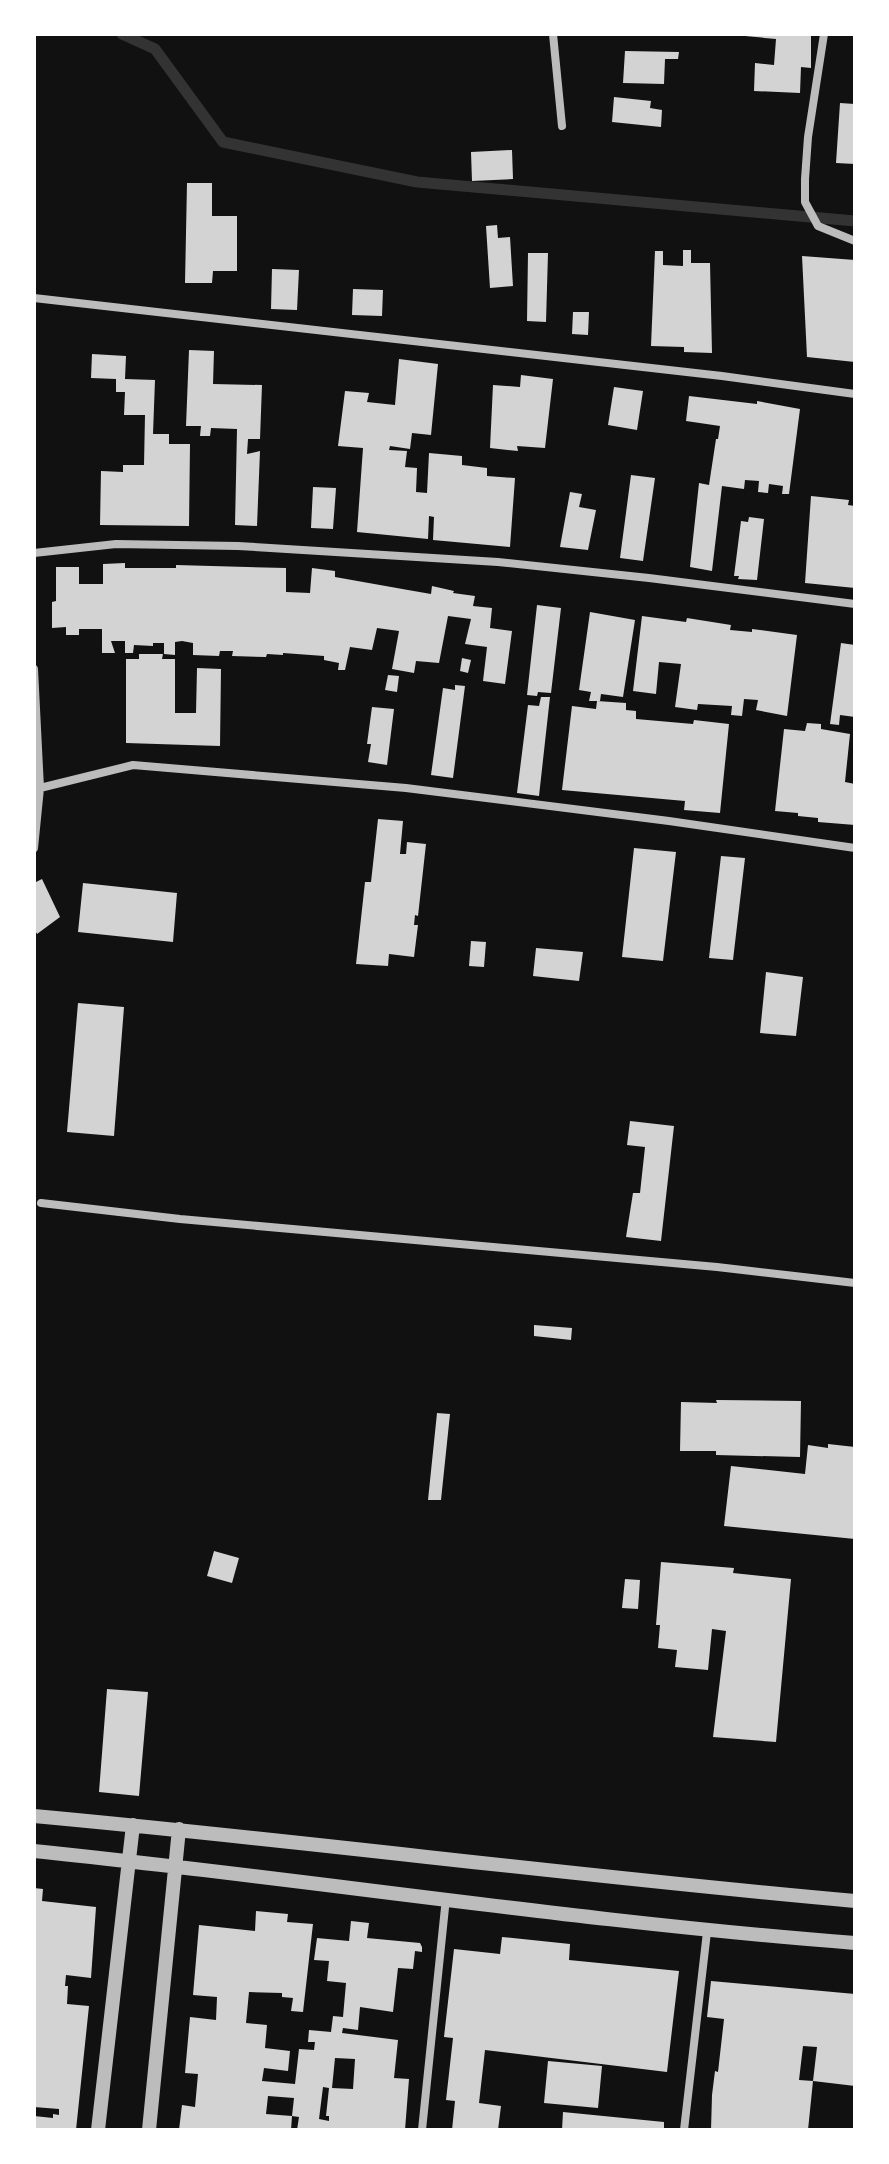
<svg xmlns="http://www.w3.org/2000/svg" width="889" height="2164" viewBox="0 0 889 2164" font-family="'PT Sans',sans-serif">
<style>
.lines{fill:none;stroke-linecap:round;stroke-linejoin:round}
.stream{stroke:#333;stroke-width:11}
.building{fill:#d3d3d3;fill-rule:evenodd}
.minor{stroke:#bcbcbc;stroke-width:8}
.tertiary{stroke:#bcbcbc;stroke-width:14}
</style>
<rect width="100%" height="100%" fill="#111"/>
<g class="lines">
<path class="stream" d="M122,34L155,49L223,142L417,182L855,221"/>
</g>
<path class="building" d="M745,34H811V68L801,67L800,93L754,91L755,63L774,65L776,39L745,36Z
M625,51L679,52L678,59H665L664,84L623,83Z
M614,97L651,101L650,108L662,110L661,127L612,122Z
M840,103L855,104V164L836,163Z
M512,150L513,179L472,181L471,152Z
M187,183H212V216H237V271H213L212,283H185Z
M497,225L498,238L510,237L513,286L490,288L486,226Z
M683,250H691V263H710L712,353L684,352V347L651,346L655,251H663V265L683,266Z
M528,253H548L546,322L527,321Z
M802,256L855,260V362L807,357Z
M272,269L299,270L297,310L271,309Z
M353,289L383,290L382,316L352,315Z
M573,312H589L588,335L572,334Z
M189,350L214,351L213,384L262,385L260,439H248L247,454L260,451L257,526L235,525L237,429L211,428L210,436H200L201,426H186Z
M92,354L126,356L125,379L155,380L153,434H169V444H190L189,526L100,525L101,471L123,472V465H144L145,415H124L125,392H116V379L91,378Z
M399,359L438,364L431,435L412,433L410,449L390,446L389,450L407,451L405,467L417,468L416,492L427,493L429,453L462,456V465L487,468V476L515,478L510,547L433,540L434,517L429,516L428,539L357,532L363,448L338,446L345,391L369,393L367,402L395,405Z
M521,375L553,379L545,448L517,446L518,451L490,448L493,385L520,387Z
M614,387L643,391L637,430L608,425Z
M689,396L757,404V401L800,409L789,494H782L783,486L769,484L768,493L758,492L759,481L745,480L744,489L722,486L712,571L690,567L699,483L709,485L716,439H718L720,426L686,421Z
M631,475L655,478L643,561L620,558Z
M313,487L336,488L333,529L311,528Z
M570,492L582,494L579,507L596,510L588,550L560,547Z
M811,496L849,500L848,505L855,506V588L805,583Z
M749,517L764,519L757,580L738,579L739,576H734L741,521L748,522Z
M125,563V568H176V565L286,568V592L310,593L312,568L335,571V577L408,590L431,594L432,586L454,591L453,593L475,596L473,606L492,608L490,628L512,631L505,684L483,681L487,647L465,644L471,619L448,616L439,663L416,661L414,673L392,669L399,631L377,628L372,650L350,647L345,670H338L339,663L324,660V656L283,653V655L267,654L266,657L232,656L233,651H220L219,656L193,655V643L182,641L175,642V655L164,654V643H153V646L134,645L133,653H125V641H111L115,653H102V629H79V635H66V627L52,628V602L56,601V567H79V584H103V564Z
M537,605L561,608L551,693L538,692L537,696L527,695Z
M590,612L635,620L623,697L601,694L600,701H589L591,692L579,690Z
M642,616L686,622L687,618L731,625L730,630L752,632V629L797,635L787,716L756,710L758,700L744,699L742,716L731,715L732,706L698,704L697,710L675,707L681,664L659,662L656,694L633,691Z
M841,643L855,645V717L840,715L839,725L830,724Z
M139,654H163L162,659H175V713H196L197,668L221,669L220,746L126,743V659H139Z
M462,658L471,660L468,673L460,671Z
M388,675L399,676L397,692L385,690Z
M455,685L465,686L453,778L431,775L443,688L455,690Z
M541,697H550L539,796L517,793L528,705L539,706Z
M597,701L626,703V710L636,711V719L693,724L694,720L729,724L720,813L684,810L685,801L562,790L572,706L596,709Z
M372,707L394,709L387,765L368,762L371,744H367Z
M807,723L821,724V729L850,734L845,782L855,784V825L818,822V818L798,816V813L775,811L784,729L805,731Z
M378,819L403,821L400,854H406L407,842L426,844L418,916L415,915L414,925H418L414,957L389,954L388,966L356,964L365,882H371Z
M634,848L676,852L663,961L622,957Z
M721,856L745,858L733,960L709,958Z
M42,879L60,917L37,934L34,928V883Z
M83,883L177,893L173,942L78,932Z
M471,941L486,942L484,967L469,966Z
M536,948L583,952L579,981L533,976Z
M766,972L803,977L796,1036L760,1033Z
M78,1003L124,1007L114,1136L67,1132Z
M630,1121L674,1126L661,1241L626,1237L633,1193H640L645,1147L627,1145Z
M534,1325L572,1328L571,1340L534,1336Z
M716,1400L801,1401L800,1457L716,1455V1451H680L681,1402L717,1403Z
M437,1413L450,1414L441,1500H428Z
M828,1444L855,1447V1539L724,1526L731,1466L805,1474L808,1445L828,1448Z
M214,1551L239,1558L232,1583L207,1576Z
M661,1562L734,1568L733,1573L791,1579L776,1742L713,1737L726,1631L712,1629L708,1670L675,1667L677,1650L658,1648L660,1625H656Z
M625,1579L640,1580L638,1609L622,1608Z
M107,1689L148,1692L139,1796L99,1792Z
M34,1888L43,1889L42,1901L96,1907L91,1978L66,1975L65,1986H68L67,2004L89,2006L76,2130H34V2116L53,2118V2114L59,2115V2109L34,2107Z
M256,1911L288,1914L287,1922L313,1924L303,2012L291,2011L293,1998L282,1997V1993L249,1992L246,2023L267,2025L265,2048L290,2051L288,2071L264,2068L262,2081L295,2084L299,2049L314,2050L315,2042H308L309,2030L331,2032L333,2016L343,2017L346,1983L327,1981L329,1961L314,1960L317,1938L349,1941L351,1921L369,1923L367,1938L420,1943L422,1947V1952L415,1951L413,1969L398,1968L393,2012L360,2007L358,2030L343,2028L342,2033L398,2040L394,2078L409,2079L405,2130H297L299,2117L292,2116L294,2098L268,2096L266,2114L292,2116L291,2130H179L182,2105L195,2107L198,2074L185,2073L190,2017L216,2020L217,1997L193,1995L199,1925L255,1931ZM335,2058L355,2059L353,2089L332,2088ZM323,2087L329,2088L326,2116H329V2121L319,2119Z
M502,1937L570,1944L569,1960L679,1971L667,2072L485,2050L479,2103L501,2106L498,2130H452L455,2101L446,2100L453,2038L444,2037L454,1949L500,1954Z
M711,1981L855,1994V2086L813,2081L817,2047L803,2046L799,2080L813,2081L808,2130H711L712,2095L715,2071L718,2072L724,2019L707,2017Z
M548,2061L602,2066L598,2108L544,2103Z
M563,2112L664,2122V2130H562Z"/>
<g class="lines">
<path class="minor" d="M553,34L562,126
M824,34L808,137L805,179V202L818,226L855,241
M34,298L722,376L855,394
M34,553L116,544L238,546L498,562L649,578L855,604
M34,669L40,788L34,848
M40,788L133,765L406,788L669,821L855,848
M41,1203L180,1219L717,1267L855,1283
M422,2130L446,1898
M684,2130L707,1932"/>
<path class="tertiary" d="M34,1816C308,1841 581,1877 855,1901
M34,1851C308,1879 580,1922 855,1943
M98,2130L133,1825
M149,2130L179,1829"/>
</g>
<rect width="889" height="2164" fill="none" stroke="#ffffff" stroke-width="72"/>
</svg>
